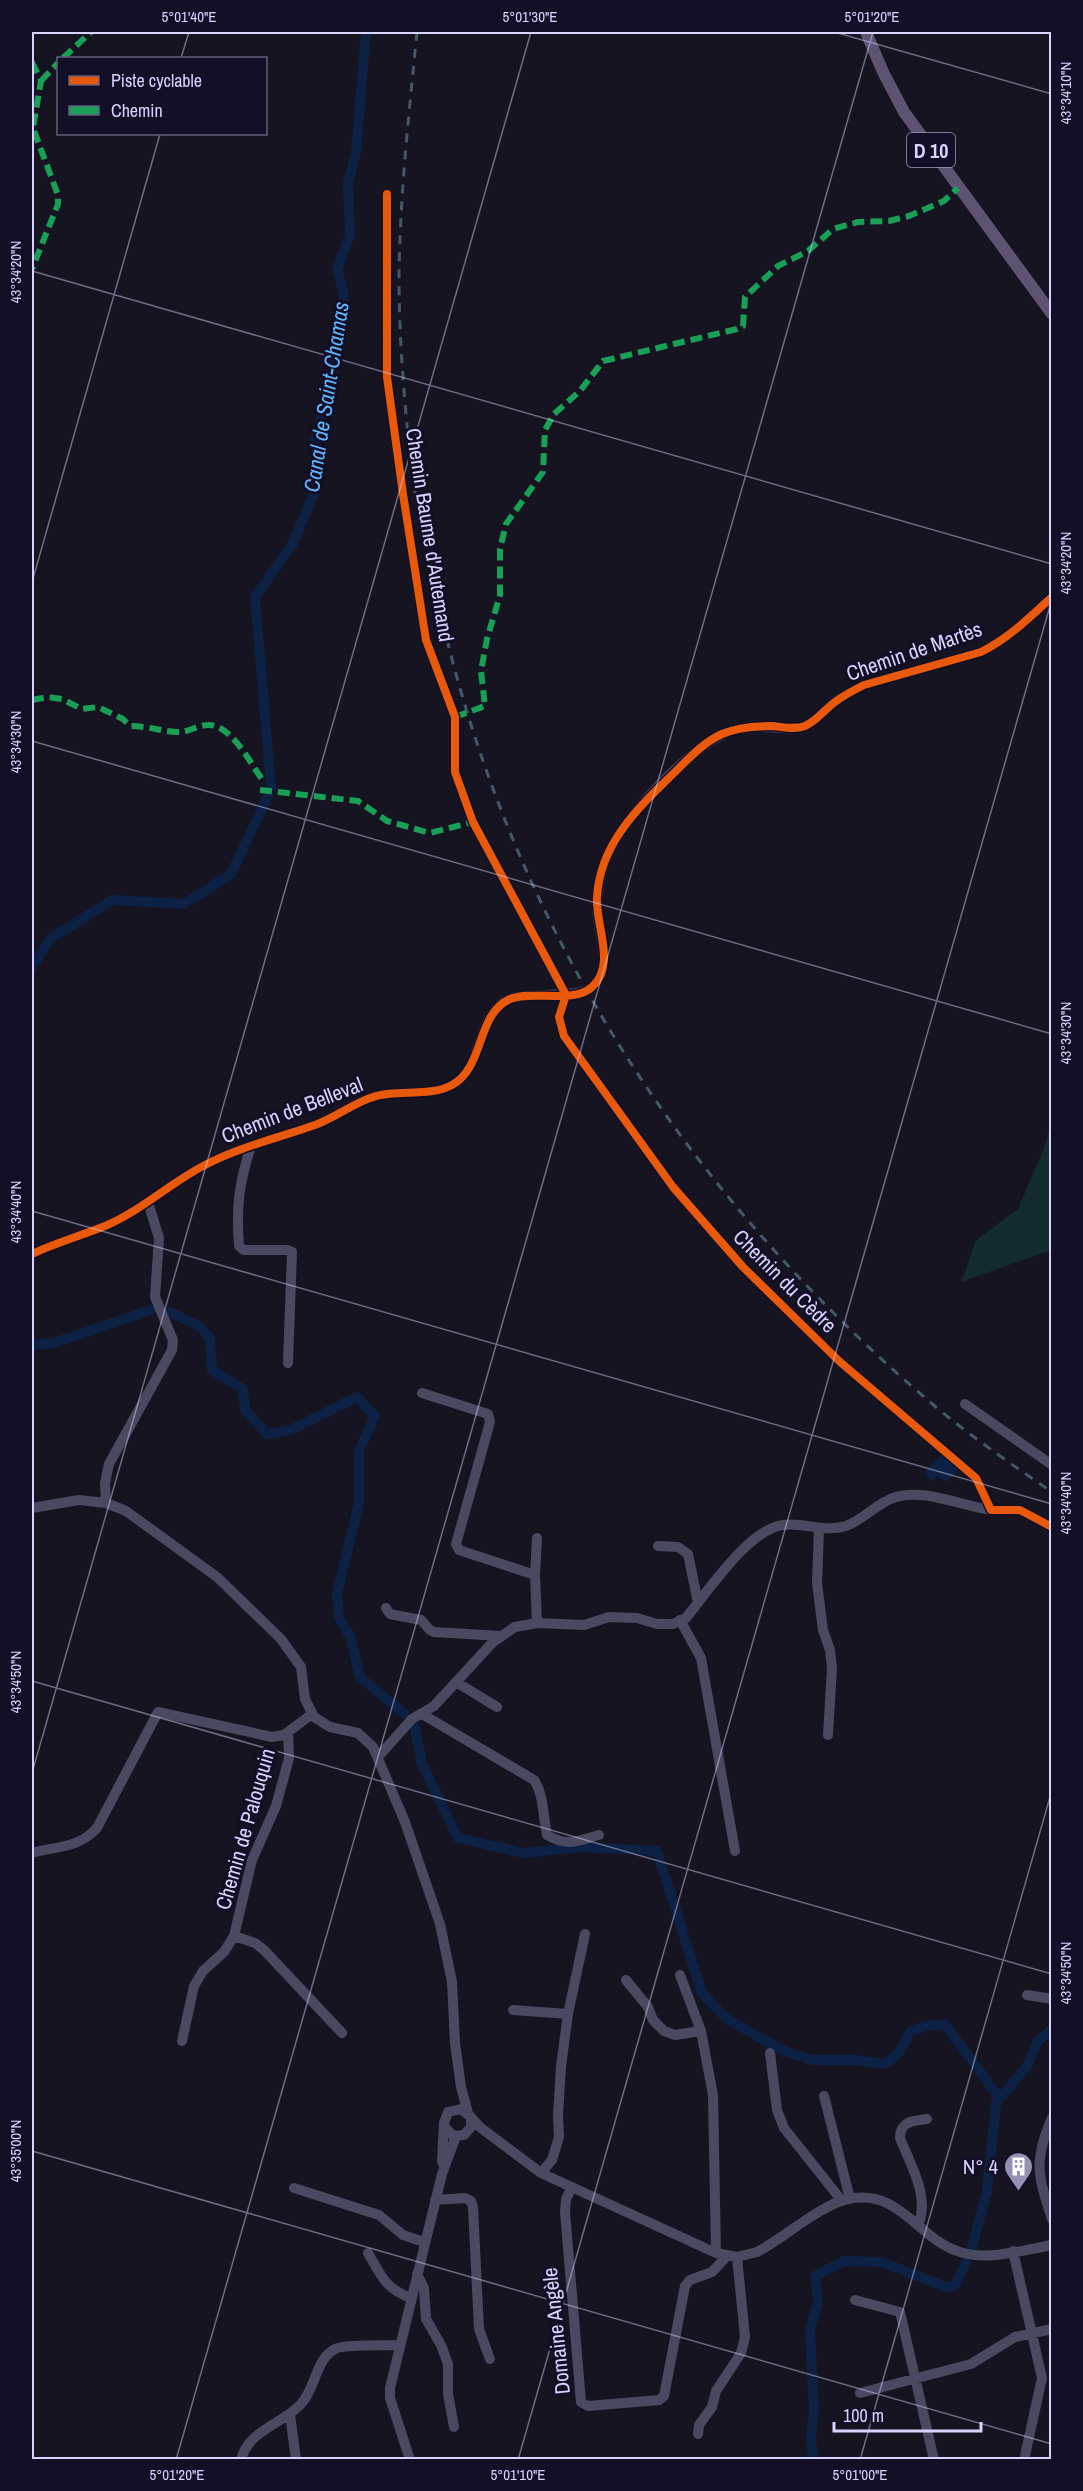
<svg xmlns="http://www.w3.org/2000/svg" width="1083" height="2491" viewBox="0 0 1083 2491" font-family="'Archivo Narrow',sans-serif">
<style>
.green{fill:#132c2d}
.water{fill:#0d2144}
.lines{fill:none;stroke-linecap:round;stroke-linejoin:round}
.canal{stroke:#0d2144;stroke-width:10}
.minor-tunnel{stroke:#333142;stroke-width:10;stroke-dasharray:10 5;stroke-linecap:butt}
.minor{stroke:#4a4962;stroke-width:10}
.major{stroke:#5e5373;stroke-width:12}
.rail{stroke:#43596b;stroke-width:3;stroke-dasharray:9 8;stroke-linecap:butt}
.quiet{stroke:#1a9f57;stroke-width:6;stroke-dasharray:12 6;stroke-linecap:butt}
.cycleway-casing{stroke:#130f26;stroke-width:11}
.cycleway{stroke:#e8590c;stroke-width:8}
.ticks{fill:none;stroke:#d9d4ff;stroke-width:1.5;stroke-opacity:0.45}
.labels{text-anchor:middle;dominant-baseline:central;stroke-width:6;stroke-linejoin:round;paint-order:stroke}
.shield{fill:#130f26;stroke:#9e99be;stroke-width:1.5}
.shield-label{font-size:20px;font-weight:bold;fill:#d9d4ff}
.street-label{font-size:21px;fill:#d9d4ff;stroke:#130f26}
.poi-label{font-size:21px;fill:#d9d4ff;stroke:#130f26;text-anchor:end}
.water-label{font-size:22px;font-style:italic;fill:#62b6ff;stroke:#130f26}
.neatline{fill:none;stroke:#d9d4ff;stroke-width:2}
.ticks-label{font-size:15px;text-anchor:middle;fill:#d9d4ff}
</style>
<rect width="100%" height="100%" fill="#161421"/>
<path class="green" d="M1051,1118V1250L961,1282L976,1240L1018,1209L1046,1143Z"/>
<path class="water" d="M943,1454L958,1469L947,1482L937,1476L932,1482L925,1474L927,1469Z"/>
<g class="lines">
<path class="canal" d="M271,787L255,597L293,543L314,494L316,437L330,385L344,295L337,269L350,235L348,183L356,152L366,32
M32,967L50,939L112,900L184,904L231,874L268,796
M170,1312L200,1327L210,1338L212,1370L243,1389L245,1410L267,1434L291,1430L357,1397L375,1416L359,1451V1503L337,1594L339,1618L350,1636L360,1677L405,1714
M32,1345L54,1343L151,1310
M415,1728L422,1764L458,1838L523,1853L581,1847L657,1851L702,1993L727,2019L784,2051L812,2060H855L885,2064L899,2053L910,2032L925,2026L945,2024L997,2095L987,2191L971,2251
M997,2102L1027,2066L1038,2041L1052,2029
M813,2460L811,2436L814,2412L810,2330L818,2302L815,2276L844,2261L881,2262L946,2287L955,2286L966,2262"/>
<path class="minor-tunnel" d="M576,993L591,989L598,980"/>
<path class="minor" d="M387,194V377L403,494L426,640L455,717V772L473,822L566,995L559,1017L564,1036L673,1187L743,1267L839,1361L976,1478L991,1510H1020L1052,1527
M598,980C611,959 598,933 597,909C597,894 599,880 604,865C617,822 694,740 737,729C759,723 787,732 805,726C817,721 824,711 833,703C843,695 853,690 864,685L981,652C1009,638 1029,618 1052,597
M251,1146C239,1183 236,1207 239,1246L244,1250H287L292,1252L288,1363
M32,1254C60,1240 92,1233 120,1219C149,1203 175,1181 204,1165C240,1146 281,1139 319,1123C337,1116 353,1103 372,1097C398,1089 427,1097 452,1085C485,1068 475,1010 512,998C528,993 557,996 576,993
M422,1393L488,1414L490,1422L456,1544L459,1550L535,1575L537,1623
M965,1404L1052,1465
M106,1503L105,1483L109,1464L172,1350L173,1340L155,1297L159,1238L148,1202
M32,1508L79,1500L106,1503L126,1511L217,1577L281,1639L301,1667L305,1699L314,1717L330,1727L358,1733L373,1747L405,1822L440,1924L452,1982L455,2043L461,2087L468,2113
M819,1529L817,1583L823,1630L830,1650L832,1668L828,1735
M658,1546L678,1547L688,1554L698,1603
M535,1575L537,1538
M386,1608L390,1614L421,1620L430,1630L434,1632L501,1636
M680,1620L701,1658L735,1851
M456,1682L497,1707
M422,1714L534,1780C544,1795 543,1817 547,1835C568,1847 577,1841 599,1835
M378,1757L412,1719L434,1706L493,1642L515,1627L537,1623L584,1625L609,1617L637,1618L657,1624H673L686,1618C708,1591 749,1529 783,1525C804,1522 823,1533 846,1526C863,1520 876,1504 893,1498C921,1487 962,1506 991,1510
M32,1853C56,1846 78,1849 97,1828L158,1712L272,1737L284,1735L312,1714
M234,1936L255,1943L264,1950L342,2033
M680,1975L701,2031L713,2095L716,2253
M626,1980L648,2007L653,2020L664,2031L675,2035L701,2031
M1027,1995L1052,1999
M513,2010L568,2014
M182,2041L194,1986L203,1971L224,1952L234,1936L252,1860L276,1806L289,1758L288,1732
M770,2053L777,2110L784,2128L842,2201
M824,2096L850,2199
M471,2117L481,2128L541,2173L716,2253L737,2257L757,2252C784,2238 820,2205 848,2199C901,2188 918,2240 960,2252C989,2261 1023,2250 1052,2245
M1052,2118C1033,2161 1038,2176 1052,2219
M442,2162L444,2123L448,2112L461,2109L471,2117V2127L464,2135L453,2136L445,2127
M541,2173L552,2160L559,2137L558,2115L561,2066L568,2014L585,1934
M572,2187L566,2199L565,2212L581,2402L588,2406L659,2400L664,2396L685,2286L690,2280L712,2272L727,2256
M294,2188L379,2215L403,2235L424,2242
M435,2200L465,2198L471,2201L473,2207L479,2329L490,2359
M919,2224C929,2194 911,2166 900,2138C900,2121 913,2121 927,2119
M1013,2251L1042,2378L1024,2460
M368,2253C381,2275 385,2289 411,2298
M417,2274L424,2288L426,2319L441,2345L448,2364V2394L454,2427
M855,2300L900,2312L934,2460
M860,2393L971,2364L1015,2337L1052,2329
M290,2414L296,2460
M698,2434L699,2425L712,2407L716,2391L741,2353L745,2337L737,2257
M241,2460C248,2430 283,2424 301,2404C316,2388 315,2360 335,2349C344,2344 387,2346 400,2345
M410,2460L390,2398V2388L442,2174L456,2136"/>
<path class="major" d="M866,32L883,72L904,112L1052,314"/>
<path class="rail" d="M417,32C409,113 400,194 399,276C399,337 404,401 411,462C417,515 430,567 442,619C514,928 684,1190 923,1396C963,1431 1008,1462 1052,1492"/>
<path class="quiet" d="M63,58L91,32
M32,62L41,81L33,128L58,195V204L32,269
M41,81L58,63
M32,700L48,697L62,699L82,709L98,707L123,719L130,726C147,726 161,731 176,732C188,733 197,725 208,725C231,724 250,763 262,779
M455,717L485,706L481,671L487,639L500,595V549L506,524L543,472L545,430L554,414L580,391L603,361L737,329L743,326L745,297L778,266L808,251L833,229L858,222L889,221L909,216L944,201L958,188
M260,790L358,801L387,821L430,833L473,822"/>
<defs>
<path id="cycleway" d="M387,194V377L403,494L426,640L455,717V772L473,822L566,995L559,1017L564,1036L673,1187L743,1267L839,1361L976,1478L991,1510H1020L1052,1527
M32,1254C55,1243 80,1236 105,1226C141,1211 170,1183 205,1165C239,1147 278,1138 315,1125C334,1118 351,1105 370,1098C396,1088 427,1098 452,1085C485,1067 476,1014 510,999C532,990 574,1004 592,987C617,965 595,925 597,897C600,843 639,807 675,772C689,758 704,742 722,734C738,727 756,726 772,726C783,727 794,730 805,726C817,721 825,709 835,702C844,695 854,690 864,685L981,652C1009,638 1029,618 1052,597"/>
</defs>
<use href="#cycleway" class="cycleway-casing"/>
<use href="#cycleway" class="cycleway"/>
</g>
<path class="ticks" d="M834,32L1052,94M181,58L189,32M32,271L1052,564M32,582L160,134M32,741L1052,1034M32,1211L1052,1504M32,1681L1052,1974M32,1773L531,32M32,2151L1052,2444M176,2460L873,32M518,2460L1052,599M860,2460L1052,1790"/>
<defs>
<symbol id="building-pin" viewBox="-11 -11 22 30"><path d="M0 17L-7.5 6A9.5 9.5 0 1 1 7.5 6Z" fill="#9591b1" stroke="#130f26"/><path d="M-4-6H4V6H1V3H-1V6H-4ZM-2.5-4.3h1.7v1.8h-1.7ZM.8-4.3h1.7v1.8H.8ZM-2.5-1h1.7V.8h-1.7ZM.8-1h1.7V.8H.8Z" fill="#fff"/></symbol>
</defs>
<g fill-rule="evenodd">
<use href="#building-pin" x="1002" y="2150" width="33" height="45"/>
</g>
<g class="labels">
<rect class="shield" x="907" y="133" width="48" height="34" rx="4.5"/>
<g class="shield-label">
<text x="931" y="150">D 10</text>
</g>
<g class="street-label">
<text transform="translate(430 535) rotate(81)">Chemin Baume d'Autemand</text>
<text transform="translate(914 651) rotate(-19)">Chemin de Martès</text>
<text transform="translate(292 1110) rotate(-21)">Chemin de Belleval</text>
<text transform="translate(785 1281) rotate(45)">Chemin du Cèdre</text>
<text transform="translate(245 1829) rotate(-74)">Chemin de Palouquin</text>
<text transform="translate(556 2331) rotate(-96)">Domaine Angèle</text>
</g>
<g class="poi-label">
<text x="998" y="2166">N° 4</text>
</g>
<g class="water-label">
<text transform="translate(326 397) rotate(-81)">Canal de Saint-Chamas</text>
</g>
</g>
<rect width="1083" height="2491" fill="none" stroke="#130f26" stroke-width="66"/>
<rect x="57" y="57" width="210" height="78" fill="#130f26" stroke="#625e7d" stroke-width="1.5"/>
<rect x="69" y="76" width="30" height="9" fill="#e8590c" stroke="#625e7d" stroke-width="1.5"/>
<text x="111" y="87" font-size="18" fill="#d9d4ff">Piste cyclable</text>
<rect x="69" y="106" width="30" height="9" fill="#1a9f57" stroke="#625e7d" stroke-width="1.5"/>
<text x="111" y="117" font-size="18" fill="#d9d4ff">Chemin</text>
<path d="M834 2422v9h147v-9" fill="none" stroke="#d9d4ff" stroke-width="3"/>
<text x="843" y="2422" font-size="18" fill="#d9d4ff" stroke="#130f26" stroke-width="4.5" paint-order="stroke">100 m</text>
<rect x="33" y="33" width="1017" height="2425" class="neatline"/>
<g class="ticks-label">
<text x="189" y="22">5°01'40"E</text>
<text x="530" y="22">5°01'30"E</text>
<text x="872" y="22">5°01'20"E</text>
<text transform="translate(1066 93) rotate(-90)" y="5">43°34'10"N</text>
<text transform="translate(16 272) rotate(-90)" y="5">43°34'20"N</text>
<text transform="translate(1066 563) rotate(-90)" y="5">43°34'20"N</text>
<text transform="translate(16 742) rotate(-90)" y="5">43°34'30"N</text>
<text transform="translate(1066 1033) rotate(-90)" y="5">43°34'30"N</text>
<text transform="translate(16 1212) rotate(-90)" y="5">43°34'40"N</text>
<text transform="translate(1066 1503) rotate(-90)" y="5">43°34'40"N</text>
<text transform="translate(16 1682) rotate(-90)" y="5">43°34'50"N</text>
<text transform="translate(1066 1973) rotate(-90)" y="5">43°34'50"N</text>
<text transform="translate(16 2151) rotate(-90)" y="5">43°35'00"N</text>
<text x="177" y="2480">5°01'20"E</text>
<text x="518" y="2480">5°01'10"E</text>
<text x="860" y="2480">5°01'00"E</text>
</g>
</svg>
